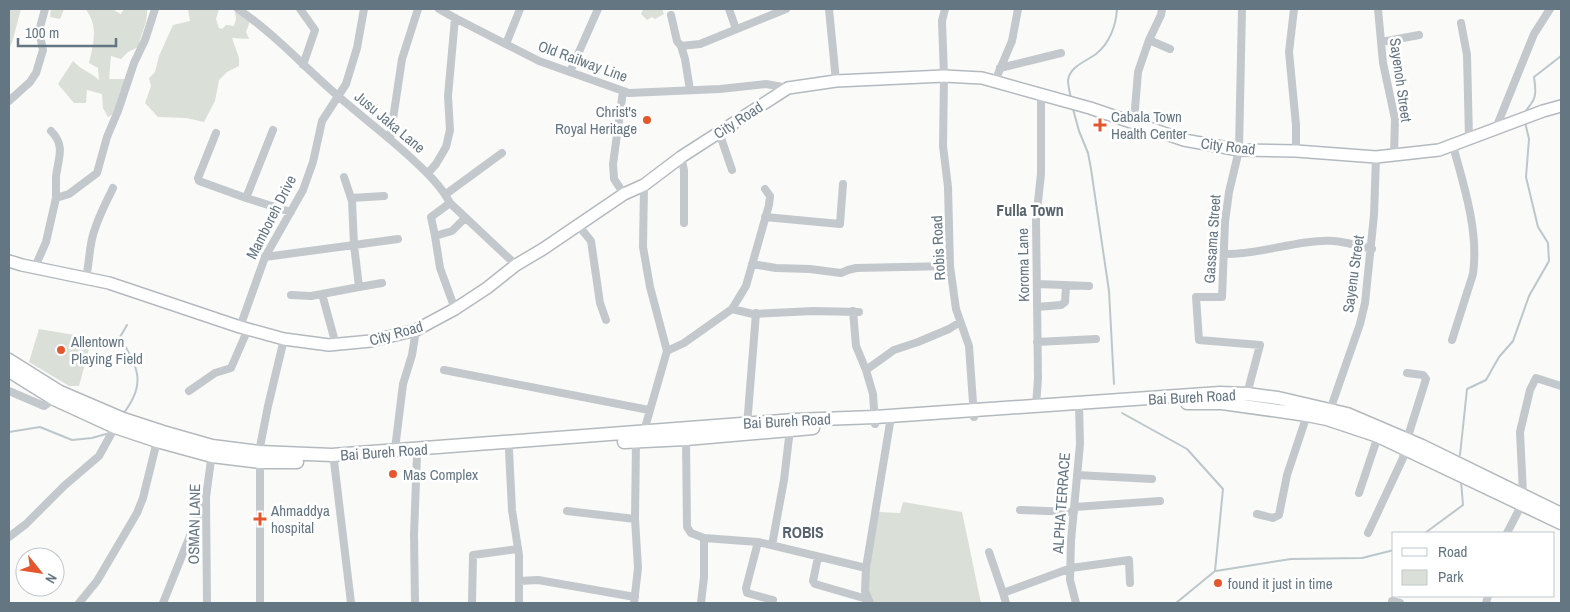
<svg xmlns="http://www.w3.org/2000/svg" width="1570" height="612" viewBox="0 0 1570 612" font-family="'Archivo Narrow',sans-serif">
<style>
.green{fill:#dadfd7}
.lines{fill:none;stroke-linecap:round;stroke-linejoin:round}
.stream{stroke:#bbc7cb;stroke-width:2}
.secondary-casing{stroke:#b3babf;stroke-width:14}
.trunk-casing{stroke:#b4b9bd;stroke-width:15}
.minor{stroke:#c3c8cc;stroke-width:8}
.secondary{stroke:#fff;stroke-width:11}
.trunk{stroke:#fff;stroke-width:12}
.poi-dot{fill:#e4572e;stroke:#fff;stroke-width:2}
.labels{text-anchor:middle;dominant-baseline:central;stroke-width:5;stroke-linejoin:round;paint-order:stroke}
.street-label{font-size:15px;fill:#657683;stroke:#fff}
.poi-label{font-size:15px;fill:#657683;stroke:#fff;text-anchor:start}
.neighbourhood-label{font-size:16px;font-weight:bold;fill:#57646e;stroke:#fff}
</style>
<rect width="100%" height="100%" fill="#fafaf8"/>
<path class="green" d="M9,9H21L12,43L9,49Z
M51,9H64L60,19L50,17Z
M76,9H114L115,11L121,14L124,9H147C148,22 141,34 138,47L128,52L121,59L111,56L109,79H126L118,111L108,117L103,108L102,94L87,90L86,103H74L58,84L73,61C81,70 92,73 99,80L98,68L89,63C93,45 99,26 86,10Z
M188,9H219L216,19L219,28L222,29L226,25L234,26L236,19L235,12L250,21L246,32L249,39L232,38L239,58V66L227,72L219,80L215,101L204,122L186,118L158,117L145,103L151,86L149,78L155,72L159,56L173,25L190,21Z
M643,9H662L664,14L655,19L652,17L647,20L641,14Z
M39,329L92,338L79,386H69L29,362Z
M903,502L962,512L981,603H873L867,590L877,512L900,513Z"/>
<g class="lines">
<path class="stream" d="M1071,99C1070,93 1068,86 1068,80C1070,66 1087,61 1096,54C1110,43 1116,25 1117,9
M1073,109L1079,131L1088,153L1091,169L1109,291L1114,384
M1526,112C1527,107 1530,107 1532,102C1537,96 1535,85 1534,77L1561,56
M1122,413L1187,449L1223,489L1215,571L1176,603
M123,414C147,383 138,368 120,337L127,325
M9,432L40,427L72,440L92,438L106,434
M1460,455L1467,389L1486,380L1499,357L1513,341L1529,296L1549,261L1548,243L1538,227L1526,177L1529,139L1525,122
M1425,533L1463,505L1461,481
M1216,571L1291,559L1362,558L1394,550"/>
<defs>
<path id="secondary" d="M9,261L22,265L109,283L240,327L284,339L329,345L371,341L416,330L455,309L487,288L516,265L543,249L624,194L644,185L681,157L788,88L836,81L944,76L982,78L1090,108L1184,140L1239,150L1296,151L1376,157L1439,150L1543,111L1561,106"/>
<path id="trunk" d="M9,360L60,392L123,419L163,432L212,446L259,452L332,455L794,420L875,417L1220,393L1247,394L1278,398L1347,414L1422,446L1561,514
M9,371L54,399L115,427L157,441L212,456L260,462H297
M1187,403H1222L1307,415L1327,419L1378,436L1561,523
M624,442L686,439L813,428"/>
</defs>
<use href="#secondary" class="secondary-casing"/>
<use href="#trunk" class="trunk-casing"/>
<path class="minor" d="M238,9C275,34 304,67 338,96C361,116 385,134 408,155C424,170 440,184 450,203L516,265
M300,9L315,30L303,65
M439,9L455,18L539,61L629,93L720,89L766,84L788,88
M729,9L736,29
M829,9L836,81
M945,9L942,21L944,76L943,146L948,187L950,266L956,309L969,346L974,417
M1242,9L1239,150L1229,192L1225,222L1222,297H1196L1199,340L1260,345L1247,394
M1294,9L1289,52L1296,125V151
M1378,9L1383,63L1395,119L1394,155
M671,15L677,41L681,46L685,59L690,90
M1461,23L1467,55L1469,139
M1149,40L1170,49
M1381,42L1419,35
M506,44L520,9
M681,46L700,44L786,9
M1000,68L1061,53
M570,72L598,9
M995,81L1012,41L1018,9
M623,91L613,164L614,179L624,194
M9,101L30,82L36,73L43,50L39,31L45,9
M1134,121L1138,72L1149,40L1161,15L1162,9
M1496,128L1534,34L1550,9
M273,130L246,198L291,212
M51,131C66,146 58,158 56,177C56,184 56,191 56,198L69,194L97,173L107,137L118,111L134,63L145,40L155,9
M719,132L732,170
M216,133L198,178L199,181L246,198
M390,139L402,59L418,9
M681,157L684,170V223
M428,173L436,164L446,147L450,130L448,96L455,18
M644,185L643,247L650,287L667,351
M446,194L502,153
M351,198L384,196
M450,203L431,217L435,236L452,231L465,218
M765,217L840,224L843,184
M578,225L591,241L600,303L606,320
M435,236L440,268L455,309
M1224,254C1261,255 1297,239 1334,241C1347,242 1360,246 1372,249
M265,257L354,245L352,201L344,177
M752,264L776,268L810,269L841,273L848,270L856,268L950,266
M35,267L46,242L56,198
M86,278C89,265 89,252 92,239C96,221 105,205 113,188
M1038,284L1089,286
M359,287L382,283
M291,295L311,296L322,294
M1037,307L1061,305L1065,302L1066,286
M732,309L753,314L813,311L859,312
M853,311L856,346L866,370L873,394L875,424
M240,327L265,257L303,190L313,162L322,121L346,84L357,48L364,9
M1452,340L1473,274C1479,232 1464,186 1453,146
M1037,342L1096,339
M336,345L322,294L359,287L354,245L398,239
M444,370L649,410
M866,370L894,350L918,342L949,329L960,322
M9,391L44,406L54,399
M189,391L215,373L231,368L248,329
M1036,406L1038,378L1036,220L1041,174V94
M1329,413L1360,324L1365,303L1374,215L1376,157
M747,426L756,313
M644,431L667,351L684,343L732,309L746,286L769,205L770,196L765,189
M686,439L687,527L691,533L704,538L758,542L866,568
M395,449L403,384L412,355L416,330
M509,450L512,510L519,555V603
M259,452L268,406L284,339
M334,461L351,603
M260,462V603
M1077,475L1152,479
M1359,493L1378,436
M1075,507L1160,501
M1020,510L1074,512
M567,511L635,519
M1257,514L1273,518L1279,515L1287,475L1307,415
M1368,533L1403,458L1404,449L1426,379L1423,375L1407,373
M1507,533L1522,504L1523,494L1520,432L1530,390L1536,378L1561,386
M9,537L26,524L64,486L99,456L115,427
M758,542L746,588L747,593L773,600
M772,545L784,480L790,429
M989,552L1003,593
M818,557L813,581L815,584L867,599
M519,581L538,580L635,597
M1392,601L1400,603
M79,603L97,581L137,513L143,498L157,441
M163,603L204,501
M207,603L206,497L212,453
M415,603L414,534L417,455
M472,603L473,555L518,549
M634,603L638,568L635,519L636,441
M701,603L704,577V538
M870,603L865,591L866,568L890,423
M1006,603L1003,593L1071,568L1129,560L1130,583
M1076,603L1070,580L1071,541L1080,444L1079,404
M1486,603L1488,596"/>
<use href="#secondary" class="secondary"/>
<use href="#trunk" class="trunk"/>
</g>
<g class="poi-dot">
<circle cx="647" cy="120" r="5"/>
<path d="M1097.5 117.5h5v5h5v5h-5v5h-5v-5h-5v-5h5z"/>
<circle cx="61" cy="350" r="5"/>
<circle cx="393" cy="474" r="5"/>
<path d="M257.5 511.5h5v5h5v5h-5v5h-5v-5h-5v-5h5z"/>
<circle cx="1218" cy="583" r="5"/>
</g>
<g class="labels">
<g class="street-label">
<text transform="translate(583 61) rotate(20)">Old Railway Line</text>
<text transform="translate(1401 80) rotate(82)">Sayenoh Street</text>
<text transform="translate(738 120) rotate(-33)">City Road</text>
<text transform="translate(390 122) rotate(40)">Jusu Jaka Lane</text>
<text transform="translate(1228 146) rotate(7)">City Road</text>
<text transform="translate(271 217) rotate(-63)">Mamboreh Drive</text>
<text transform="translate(1212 239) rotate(-86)">Gassama Street</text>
<text transform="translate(938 248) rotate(-93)">Robis Road</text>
<text transform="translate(1023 265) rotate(-91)">Koroma Lane</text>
<text transform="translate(1353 274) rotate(-82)">Sayenu Street</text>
<text transform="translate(396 333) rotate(-16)">City Road</text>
<text transform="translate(1192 397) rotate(-3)">Bai Bureh Road</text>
<text transform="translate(787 421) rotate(-3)">Bai Bureh Road</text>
<text transform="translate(384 452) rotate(-4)">Bai Bureh Road</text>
<text transform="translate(1061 503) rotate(-86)">ALPHA TERRACE</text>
<text transform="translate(194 524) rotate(-89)">OSMAN LANE</text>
</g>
<g class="poi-label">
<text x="637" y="111" text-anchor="end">Christ's<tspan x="637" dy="17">Royal Heritage</tspan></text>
<text x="1111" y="116">Cabala Town<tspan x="1111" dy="17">Health Center</tspan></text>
<text x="71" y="341">Allentown<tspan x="71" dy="17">Playing Field</tspan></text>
<text x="403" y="474">Mas Complex</text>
<text x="271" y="510">Ahmaddya<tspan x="271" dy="17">hospital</tspan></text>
<text x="1228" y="583">found it just in time</text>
</g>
<g class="neighbourhood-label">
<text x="1030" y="210">Fulla Town</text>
<text x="803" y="532">ROBIS</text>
</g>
</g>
<rect width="1570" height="612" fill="none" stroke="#657683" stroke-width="20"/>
<rect x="1392" y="532" width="162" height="65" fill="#ffffff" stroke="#c1c8cd"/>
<rect x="1402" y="548" width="25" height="8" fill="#ffffff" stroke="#c1c8cd"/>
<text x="1438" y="557" font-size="15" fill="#657683">Road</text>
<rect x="1402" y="570" width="25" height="15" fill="#dadfd7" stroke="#c1c8cd"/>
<text x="1438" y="582" font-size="15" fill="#657683">Park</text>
<g transform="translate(40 572) rotate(120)"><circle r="24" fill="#ffffff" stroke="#c1c8cd"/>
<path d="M0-4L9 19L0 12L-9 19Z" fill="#e4572e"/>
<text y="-8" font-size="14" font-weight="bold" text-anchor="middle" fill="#657683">N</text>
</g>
<path d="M18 38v8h98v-8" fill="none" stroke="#657683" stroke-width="2.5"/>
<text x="25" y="38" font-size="15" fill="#657683" stroke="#ffffff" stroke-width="4" paint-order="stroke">100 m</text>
</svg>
